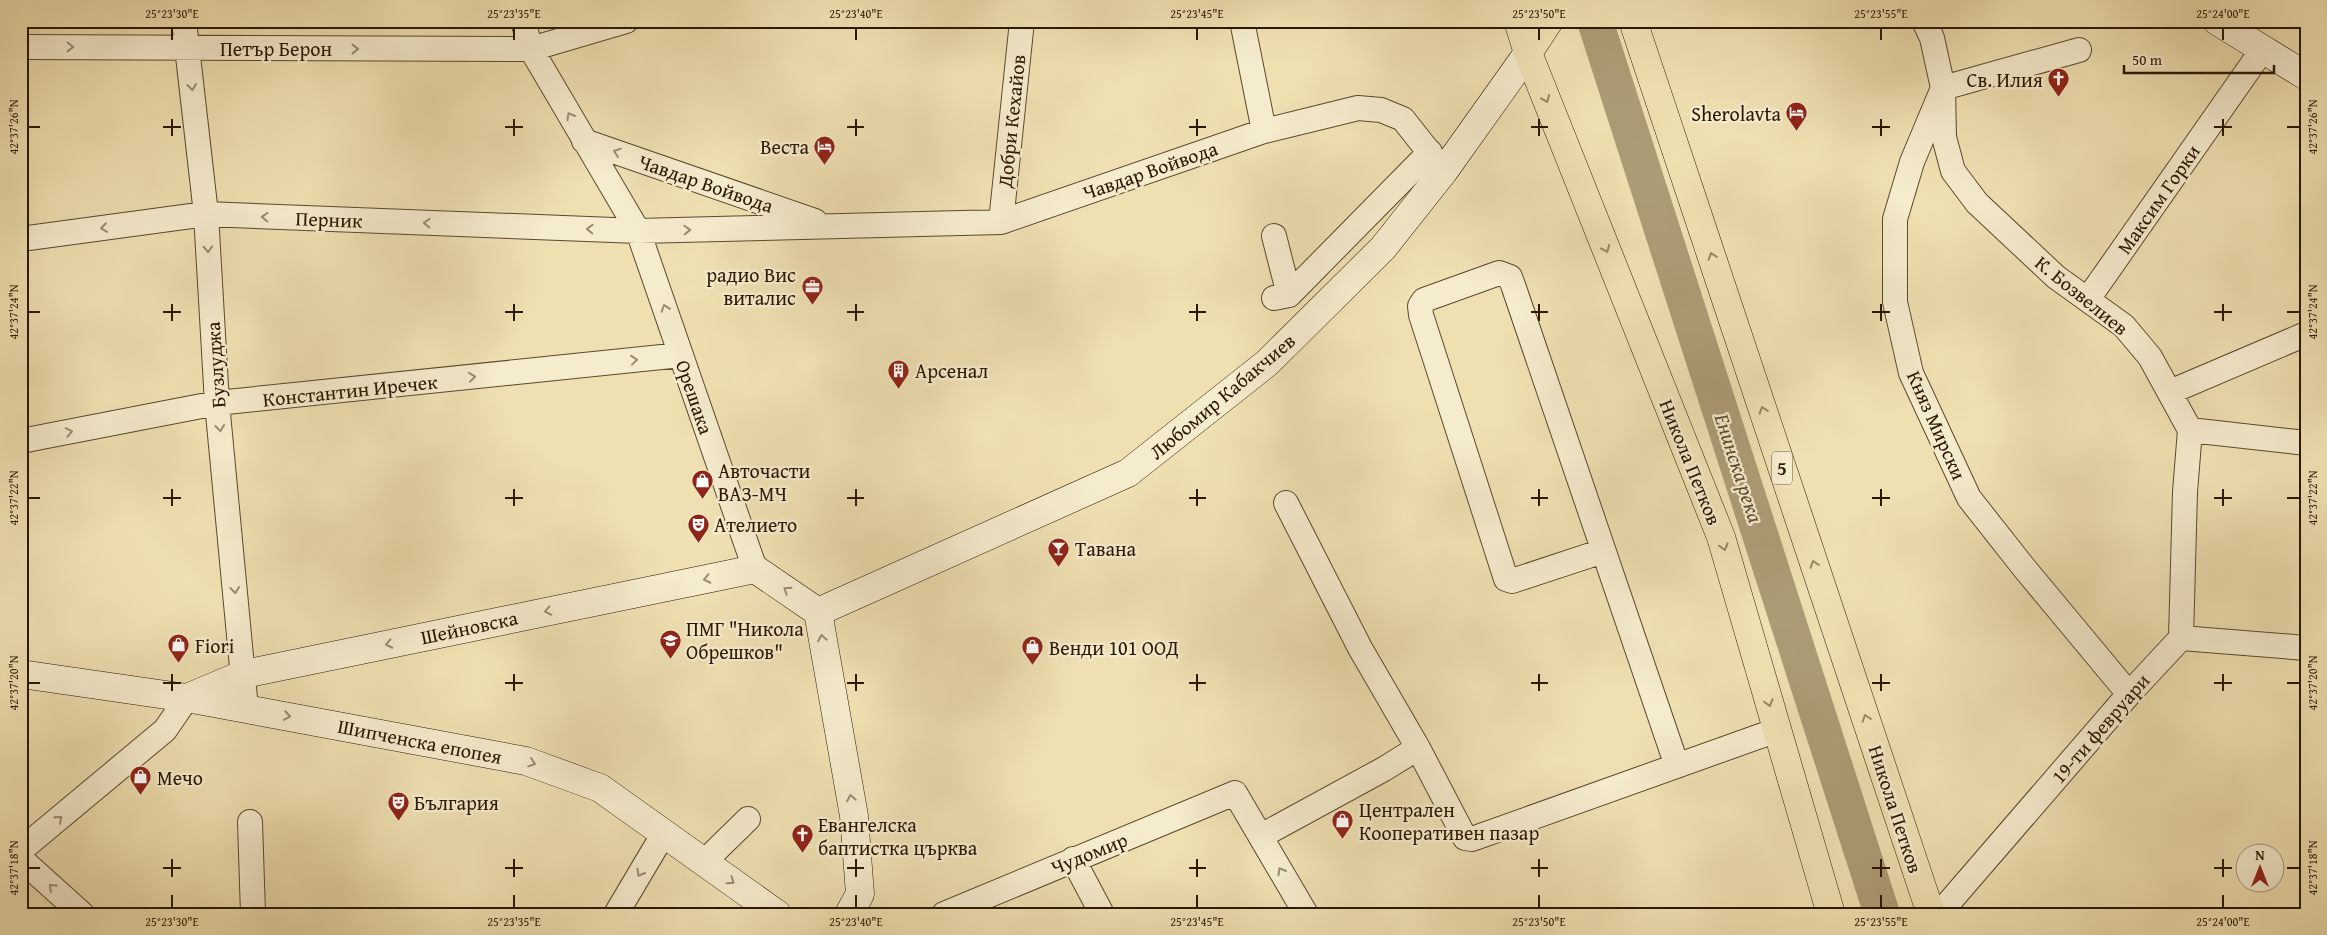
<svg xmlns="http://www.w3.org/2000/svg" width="2327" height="935" viewBox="0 0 2327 935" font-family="'Gentium Book Plus',serif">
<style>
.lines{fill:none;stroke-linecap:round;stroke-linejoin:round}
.river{stroke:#ac9c75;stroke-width:36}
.street-casing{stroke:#5a492c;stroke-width:26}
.secondary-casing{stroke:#291700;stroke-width:29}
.primary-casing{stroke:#291700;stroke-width:29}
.street{stroke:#f5ebcd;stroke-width:24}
.secondary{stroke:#f5ebcd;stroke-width:28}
.primary{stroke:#efe0b2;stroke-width:28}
.oneway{stroke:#998c71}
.oneway2{stroke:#968662}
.ticks{fill:none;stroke:#291700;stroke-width:2}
.labels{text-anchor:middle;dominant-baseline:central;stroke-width:4.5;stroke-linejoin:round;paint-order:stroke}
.shield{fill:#f5ebcd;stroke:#66573e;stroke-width:1}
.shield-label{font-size:19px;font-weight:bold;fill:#291700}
.street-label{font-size:20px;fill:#291700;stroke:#f5ebcd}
.poi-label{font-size:20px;fill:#291700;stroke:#f5ebcd;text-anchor:start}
.water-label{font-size:21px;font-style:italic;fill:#5d4c2f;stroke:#f5ebcd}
.neatline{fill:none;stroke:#291700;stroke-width:2}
.ticks-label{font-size:12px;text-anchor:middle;fill:#291700}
</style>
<rect width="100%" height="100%" fill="#efe0b2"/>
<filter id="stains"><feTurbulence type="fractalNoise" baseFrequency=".004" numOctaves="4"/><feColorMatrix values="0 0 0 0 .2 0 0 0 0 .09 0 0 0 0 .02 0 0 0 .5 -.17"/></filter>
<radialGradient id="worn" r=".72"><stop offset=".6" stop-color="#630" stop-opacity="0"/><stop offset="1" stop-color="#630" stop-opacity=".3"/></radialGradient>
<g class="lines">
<path class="river" d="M1595,21L1882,914"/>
<defs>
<path id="street" d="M184,21L206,214L217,403L246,709
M523,21L531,49L638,231L755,569
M1242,21L1264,131
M1924,21L1932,38L1943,88L1912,162L1895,219V302L1911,373L1969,498L2025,569L2129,694
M21,47L531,49L626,21
M2079,50L1943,88L1944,137L1953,171L1977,203L2056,277L2124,326L2150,357L2190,430L2185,492L2181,638
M584,141L815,221
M1001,222L1022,21
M1274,236L1289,295
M21,239L206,214L638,231L1001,222L1264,131L1358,108L1381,110L1403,119L1444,171
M1274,298L1289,295L1430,152
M2088,299L2263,49
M2170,392L2306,334
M2190,430L2306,443
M21,441L217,403L681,355
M1286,503L1360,648L1418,748L1465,838L1472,839L1777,730
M1603,551L1512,581L1506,579L1421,315L1420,306L1424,300L1499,273L1510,277L1513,285L1677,766
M250,822L253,914
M1261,836L1384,769L1418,748
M21,850L165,730L187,698
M21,859L82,914
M1073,859L1102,914
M704,862L748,819
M616,914L664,833
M944,914L1235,793L1306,914
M1939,914L2129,694L2181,638L2306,648"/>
<path id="secondary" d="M2217,21L2306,76
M818,612L1128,473L1267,363L1383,248L1444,171L1528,53
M21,674L187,698L526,761L600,788L777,914
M187,698L244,674L755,569L818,612L854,816L860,894L849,914"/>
<path id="primary" d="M1518,21L1528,53L1721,537L1831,914
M1633,21L1931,914
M1528,53L1549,21"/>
</defs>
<use href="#street" class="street-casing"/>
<use href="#secondary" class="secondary-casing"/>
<use href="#primary" class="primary-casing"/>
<use href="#street" class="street"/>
<use href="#secondary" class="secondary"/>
<use href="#primary" class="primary"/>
</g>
<defs><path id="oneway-chevron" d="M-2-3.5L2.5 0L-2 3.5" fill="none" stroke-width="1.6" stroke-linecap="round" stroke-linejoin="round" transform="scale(1.25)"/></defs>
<g class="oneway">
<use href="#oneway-chevron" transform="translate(70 47) rotate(1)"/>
<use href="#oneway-chevron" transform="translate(355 49)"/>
<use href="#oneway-chevron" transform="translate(192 87) rotate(84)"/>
<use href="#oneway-chevron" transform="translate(570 116) rotate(-120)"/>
<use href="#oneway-chevron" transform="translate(617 152) rotate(-161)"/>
<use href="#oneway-chevron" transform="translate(265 217) rotate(-178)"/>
<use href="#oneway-chevron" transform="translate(427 223) rotate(-178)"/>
<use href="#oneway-chevron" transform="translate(104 228) rotate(172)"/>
<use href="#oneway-chevron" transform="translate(590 229) rotate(-178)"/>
<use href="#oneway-chevron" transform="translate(687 230) rotate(-2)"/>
<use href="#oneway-chevron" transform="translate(208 249) rotate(87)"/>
<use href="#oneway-chevron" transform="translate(665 308) rotate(-109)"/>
<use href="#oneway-chevron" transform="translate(634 360) rotate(-6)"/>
<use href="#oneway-chevron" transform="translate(472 377) rotate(-6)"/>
<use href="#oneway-chevron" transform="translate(220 428) rotate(84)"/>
<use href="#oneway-chevron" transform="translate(69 432) rotate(-11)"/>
<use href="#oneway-chevron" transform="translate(707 579) rotate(168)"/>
<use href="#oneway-chevron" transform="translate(235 590) rotate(84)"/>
<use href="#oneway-chevron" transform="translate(787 590) rotate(-147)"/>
<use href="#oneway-chevron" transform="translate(548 611) rotate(168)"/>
<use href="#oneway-chevron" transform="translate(822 638) rotate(-100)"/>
<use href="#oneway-chevron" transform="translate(389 644) rotate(168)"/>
<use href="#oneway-chevron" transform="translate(287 716) rotate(10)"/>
<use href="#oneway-chevron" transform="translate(532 763) rotate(19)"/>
<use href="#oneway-chevron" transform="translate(851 798) rotate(-100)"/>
<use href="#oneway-chevron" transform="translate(59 819) rotate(-40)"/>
<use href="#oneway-chevron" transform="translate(1281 871) rotate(-120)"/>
<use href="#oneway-chevron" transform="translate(640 873) rotate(120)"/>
<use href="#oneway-chevron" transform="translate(731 881) rotate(35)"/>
<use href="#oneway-chevron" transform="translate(52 887) rotate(-138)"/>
</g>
<g class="oneway2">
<use href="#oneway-chevron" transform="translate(1546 99) rotate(68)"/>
<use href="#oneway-chevron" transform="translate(1606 249) rotate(68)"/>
<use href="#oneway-chevron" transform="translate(1712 256) rotate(-108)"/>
<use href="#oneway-chevron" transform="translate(1763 410) rotate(-108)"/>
<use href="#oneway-chevron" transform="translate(1724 547) rotate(74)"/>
<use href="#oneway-chevron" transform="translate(1814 564) rotate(-108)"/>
<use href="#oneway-chevron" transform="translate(1769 703) rotate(74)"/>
<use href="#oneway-chevron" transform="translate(1866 718) rotate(-108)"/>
</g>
<path class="ticks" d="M172,28V40M514,28V40M856,28V40M1197,28V40M1539,28V40M1881,28V40M2223,28V40M172,119V136M514,119V136M856,119V136M1197,119V136M1539,119V136M1881,119V136M2223,119V136M28,127H40M163,127H181M505,127H523M847,127H864M1189,127H1206M1531,127H1548M1872,127H1890M2214,127H2232M2287,127H2300M172,304V321M514,304V321M856,304V321M1197,304V321M1539,304V321M1881,304V321M2223,304V321M28,312H40M163,312H181M505,312H523M847,312H864M1189,312H1206M1531,312H1548M1872,312H1890M2214,312H2232M2287,312H2300M172,489V506M514,489V506M856,489V506M1197,489V506M1539,489V506M1881,489V506M2223,489V506M28,498H40M163,498H181M505,498H523M847,498H864M1189,498H1206M1531,498H1548M1872,498H1890M2214,498H2232M2287,498H2300M172,674V691M514,674V691M856,674V691M1197,674V691M1539,674V691M1881,674V691M2223,674V691M28,683H40M163,683H181M505,683H523M847,683H864M1189,683H1206M1531,683H1548M1872,683H1890M2214,683H2232M2287,683H2300M172,859V877M514,859V877M856,859V877M1197,859V877M1539,859V877M1881,859V877M2223,859V877M28,868H40M163,868H181M505,868H523M847,868H864M1189,868H1206M1531,868H1548M1872,868H1890M2214,868H2232M2287,868H2300M172,895V908M514,895V908M856,895V908M1197,895V908M1539,895V908M1881,895V908M2223,895V908"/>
<defs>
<symbol id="church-pin" viewBox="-11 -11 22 30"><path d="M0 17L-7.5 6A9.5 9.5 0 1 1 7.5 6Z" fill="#8f2418" stroke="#f5ebcd"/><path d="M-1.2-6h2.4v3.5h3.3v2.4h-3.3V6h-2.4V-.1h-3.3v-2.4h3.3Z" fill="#fff"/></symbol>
<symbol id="hotel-pin" viewBox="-11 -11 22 30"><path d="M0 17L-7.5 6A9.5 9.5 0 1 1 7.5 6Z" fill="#8f2418" stroke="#f5ebcd"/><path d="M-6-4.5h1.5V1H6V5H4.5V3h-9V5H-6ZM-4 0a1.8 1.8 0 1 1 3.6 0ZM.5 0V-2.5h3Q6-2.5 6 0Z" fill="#fff"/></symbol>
<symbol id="office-pin" viewBox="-11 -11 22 30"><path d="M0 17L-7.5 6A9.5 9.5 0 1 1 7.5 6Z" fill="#8f2418" stroke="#f5ebcd"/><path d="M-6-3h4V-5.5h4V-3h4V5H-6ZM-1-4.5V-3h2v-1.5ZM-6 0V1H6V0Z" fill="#fff"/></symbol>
<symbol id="building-pin" viewBox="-11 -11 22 30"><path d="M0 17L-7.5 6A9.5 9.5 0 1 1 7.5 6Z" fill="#8f2418" stroke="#f5ebcd"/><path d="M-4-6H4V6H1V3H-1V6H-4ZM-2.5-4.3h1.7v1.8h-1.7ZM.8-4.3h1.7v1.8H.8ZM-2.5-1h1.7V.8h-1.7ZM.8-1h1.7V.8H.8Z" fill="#fff"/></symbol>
<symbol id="shop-pin" viewBox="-11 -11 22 30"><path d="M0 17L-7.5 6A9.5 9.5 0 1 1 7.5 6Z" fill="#8f2418" stroke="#f5ebcd"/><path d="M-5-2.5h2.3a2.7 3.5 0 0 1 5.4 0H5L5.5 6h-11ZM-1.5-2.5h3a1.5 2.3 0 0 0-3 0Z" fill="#fff"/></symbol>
<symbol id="theatre-pin" viewBox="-11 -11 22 30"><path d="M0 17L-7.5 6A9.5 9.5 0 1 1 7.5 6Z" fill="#8f2418" stroke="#f5ebcd"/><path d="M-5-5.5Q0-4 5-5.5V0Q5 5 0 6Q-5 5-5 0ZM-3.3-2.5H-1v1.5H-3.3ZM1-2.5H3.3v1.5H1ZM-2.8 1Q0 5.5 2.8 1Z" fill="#fff"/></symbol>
<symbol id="bar-pin" viewBox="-11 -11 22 30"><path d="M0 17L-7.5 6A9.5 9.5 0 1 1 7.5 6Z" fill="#8f2418" stroke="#f5ebcd"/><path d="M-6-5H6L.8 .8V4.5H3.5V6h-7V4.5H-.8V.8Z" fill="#fff"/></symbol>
<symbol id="school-pin" viewBox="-11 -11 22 30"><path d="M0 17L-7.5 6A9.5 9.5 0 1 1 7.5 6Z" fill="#8f2418" stroke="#f5ebcd"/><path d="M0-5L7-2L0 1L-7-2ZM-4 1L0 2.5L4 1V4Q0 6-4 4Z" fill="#fff"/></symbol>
</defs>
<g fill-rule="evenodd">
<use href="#church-pin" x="2046" y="66" width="25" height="34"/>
<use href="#hotel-pin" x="1784" y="100" width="25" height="34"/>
<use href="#hotel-pin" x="812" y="134" width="25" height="34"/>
<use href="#office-pin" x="800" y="274" width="25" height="34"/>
<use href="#building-pin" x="886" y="358" width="25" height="34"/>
<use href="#shop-pin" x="690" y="468" width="25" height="34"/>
<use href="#theatre-pin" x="686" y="512" width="25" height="34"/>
<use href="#bar-pin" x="1046" y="536" width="25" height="34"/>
<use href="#school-pin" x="658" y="628" width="25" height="34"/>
<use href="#shop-pin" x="166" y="632" width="25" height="34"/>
<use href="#shop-pin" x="1020" y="634" width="25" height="34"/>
<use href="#shop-pin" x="128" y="764" width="25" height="34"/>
<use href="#theatre-pin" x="386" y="790" width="25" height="34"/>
<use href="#shop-pin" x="1330" y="808" width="25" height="34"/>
<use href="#church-pin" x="790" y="822" width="25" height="34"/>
</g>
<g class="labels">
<rect class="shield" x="1772" y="451.5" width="20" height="33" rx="4"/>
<g class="shield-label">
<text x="1782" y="468">5</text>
</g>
<g class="street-label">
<text x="276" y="48">Петър Берон</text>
<text transform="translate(1011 121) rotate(-84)">Добри Кехайов</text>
<text transform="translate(1150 170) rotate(-19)">Чавдар Войвода</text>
<text transform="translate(706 183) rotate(19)">Чавдар Войвода</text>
<text transform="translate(2158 199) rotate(-55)">Максим Горки</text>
<text transform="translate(329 219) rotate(2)">Перник</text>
<text transform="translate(2082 295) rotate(39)">К. Бозвелиев</text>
<text transform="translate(215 365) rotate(-94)">Бузлуджа</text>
<text transform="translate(350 390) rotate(-6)">Константин Иречек</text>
<text transform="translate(1222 396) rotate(-40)">Любомир Кабакчиев</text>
<text transform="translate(695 397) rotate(71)">Орешака</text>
<text transform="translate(1937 425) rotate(66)">Княз Мирски</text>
<text transform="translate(1691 462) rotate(68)">Никола Петков</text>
<text transform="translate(469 627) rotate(-12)">Шейновска</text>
<text transform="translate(2100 728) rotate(-49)">19-ти февруари</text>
<text transform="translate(420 741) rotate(11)">Шипченска епопея</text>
<text transform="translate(1896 809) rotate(72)">Никола Петков</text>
<text transform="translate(1089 853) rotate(-22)">Чудомир</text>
</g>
<g class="poi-label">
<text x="2043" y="79" text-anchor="end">Св. Илия</text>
<text x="1781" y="113" text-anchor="end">Sherolavta</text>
<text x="809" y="146" text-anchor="end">Веста</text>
<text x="796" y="274" text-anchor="end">радио Вис<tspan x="796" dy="23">виталис</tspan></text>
<text x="915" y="370">Арсенал</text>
<text x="718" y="470">Авточасти<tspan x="718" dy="23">ВАЗ-МЧ</tspan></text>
<text x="714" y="524">Ателието</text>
<text x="1075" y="548">Тавана</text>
<text x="686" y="628">ПМГ "Никола<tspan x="686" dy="23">Обрешков"</tspan></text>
<text x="195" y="645">Fiori</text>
<text x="1049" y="647">Венди 101 ООД</text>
<text x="157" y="777">Мечо</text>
<text x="414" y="802">България</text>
<text x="1359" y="809">Централен<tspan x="1359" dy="23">Кооперативен пазар</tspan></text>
<text x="818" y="824">Евангелска<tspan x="818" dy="23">баптистка църква</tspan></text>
</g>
<g class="water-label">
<text transform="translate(1739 468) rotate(72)">Енинска река</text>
</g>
</g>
<rect width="2327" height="935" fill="none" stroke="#efe0b2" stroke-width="55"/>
<g transform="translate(2260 868)"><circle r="24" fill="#f5ebcd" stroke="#a3967b"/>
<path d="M0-4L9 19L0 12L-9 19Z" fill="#8f2418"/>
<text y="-8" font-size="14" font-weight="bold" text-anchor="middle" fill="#291700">N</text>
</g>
<path d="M2124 65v8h150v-8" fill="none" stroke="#291700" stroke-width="2.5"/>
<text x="2132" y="65" font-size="15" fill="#291700" stroke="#f5ebcd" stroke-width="4" paint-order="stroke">50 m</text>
<rect x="28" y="28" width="2272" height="880" class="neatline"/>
<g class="ticks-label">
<text x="172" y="18">25°23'30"E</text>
<text x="514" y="18">25°23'35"E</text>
<text x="856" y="18">25°23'40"E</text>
<text x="1197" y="18">25°23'45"E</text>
<text x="1539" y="18">25°23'50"E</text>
<text x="1881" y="18">25°23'55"E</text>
<text x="2223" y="18">25°24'00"E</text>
<text transform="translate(14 127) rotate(-90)" y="4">42°37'26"N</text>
<text transform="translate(2313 127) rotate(-90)" y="4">42°37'26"N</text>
<text transform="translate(14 312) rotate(-90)" y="4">42°37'24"N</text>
<text transform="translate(2313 312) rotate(-90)" y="4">42°37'24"N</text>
<text transform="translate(14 498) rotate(-90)" y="4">42°37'22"N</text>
<text transform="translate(2313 498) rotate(-90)" y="4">42°37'22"N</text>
<text transform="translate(14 683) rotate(-90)" y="4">42°37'20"N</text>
<text transform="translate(2313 683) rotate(-90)" y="4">42°37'20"N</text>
<text transform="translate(14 868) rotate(-90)" y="4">42°37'18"N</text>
<text transform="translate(2313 868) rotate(-90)" y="4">42°37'18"N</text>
<text x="172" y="926">25°23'30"E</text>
<text x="514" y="926">25°23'35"E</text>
<text x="856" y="926">25°23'40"E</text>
<text x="1197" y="926">25°23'45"E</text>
<text x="1539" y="926">25°23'50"E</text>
<text x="1881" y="926">25°23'55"E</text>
<text x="2223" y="926">25°24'00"E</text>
</g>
<rect width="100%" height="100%" filter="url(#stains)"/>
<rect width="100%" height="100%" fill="url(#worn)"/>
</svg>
